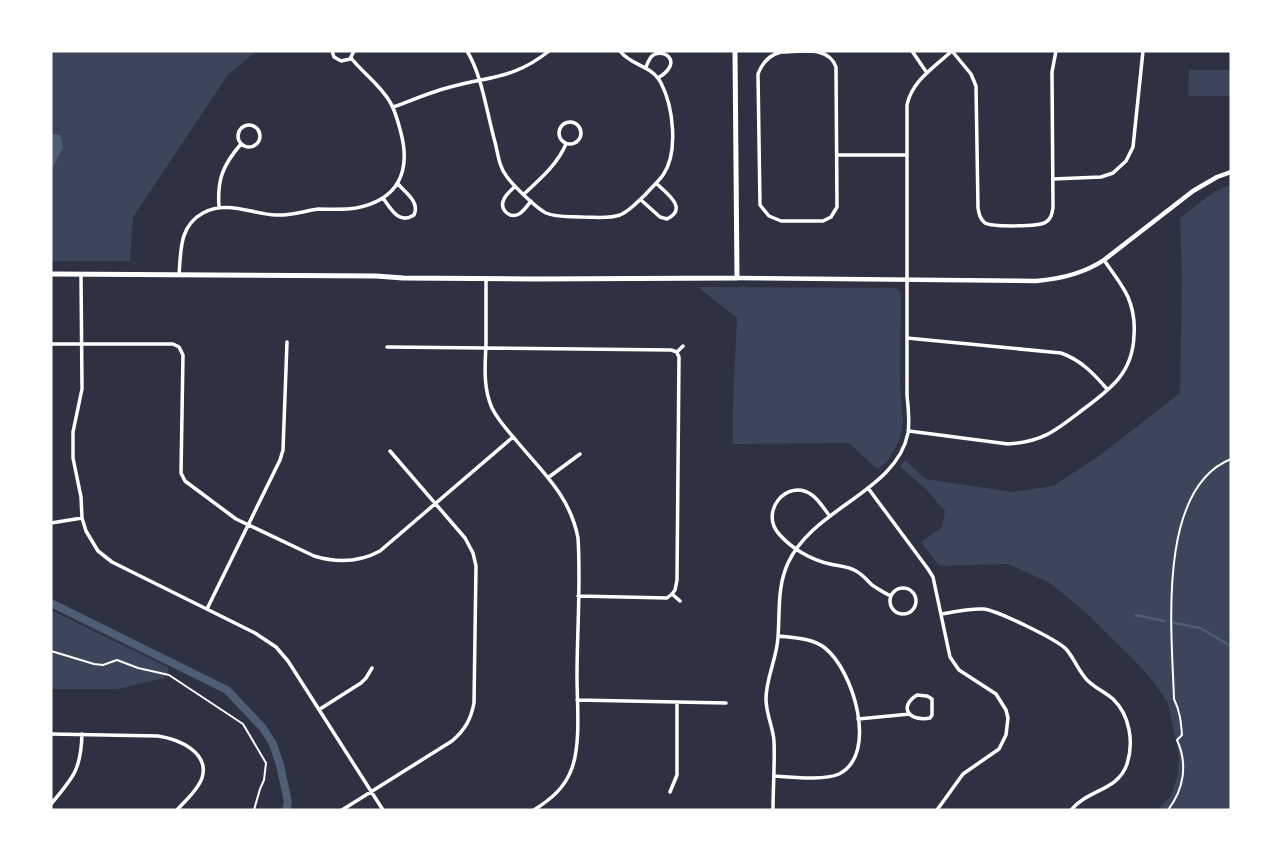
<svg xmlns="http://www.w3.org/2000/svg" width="1282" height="861" viewBox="0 0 1282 861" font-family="'Alegreya Sans',sans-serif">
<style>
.green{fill:#3c4559}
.water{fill:#4f5d75}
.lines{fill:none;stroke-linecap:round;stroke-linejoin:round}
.stream{stroke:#4f5d75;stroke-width:2.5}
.canal{stroke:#4f5d75;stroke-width:8}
.path{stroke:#fff;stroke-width:2}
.minor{stroke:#fff;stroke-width:3.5}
.tertiary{stroke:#fff;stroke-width:4.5}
.secondary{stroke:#fff;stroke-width:5}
</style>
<rect width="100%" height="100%" fill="#2d3142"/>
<path class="green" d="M51,51H256L227,76L133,217L130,261H51Z
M1189,70H1231V96H1188Z
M1231,185V810H1157L1171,796L1178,774L1179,756L1168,703L1152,680L1133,659L1085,612L1050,583L1008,564L939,566L921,542L942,527L945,511L924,487L900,467L905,460L926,479L1012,492L1053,486L1099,456L1180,393L1182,278L1180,218C1196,206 1213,190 1231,185Z
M698,287L894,288L898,289L901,294L900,384L903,421L902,431L899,441L887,462L877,469L849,443L733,444V403L737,318Z
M51,610L169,668L165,678L117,689H51Z"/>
<path class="water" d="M53,134L60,135L63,147L51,171V135Z"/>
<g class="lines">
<path class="stream" d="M1136,615L1164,621
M1174,623L1200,628L1231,646"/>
<path class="canal" d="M51,603L227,690L263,728L273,744L280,765L288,802L286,810"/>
<path class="path" d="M51,651L94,664L103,665L117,660L138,668L169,675L243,724L266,763L264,780L260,789L254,810
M1168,810C1184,789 1188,764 1177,740L1182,735C1181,722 1180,711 1174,699C1172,634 1156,489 1231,459"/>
<path class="minor" d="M332,51L334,57L341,61L350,59L354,51
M467,51C482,75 487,114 495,142C498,154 499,167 507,177C514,186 536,208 546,213C557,218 571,216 583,217C595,217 609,219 620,215C630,211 637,202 645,195C651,188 658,182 663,175C679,152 673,106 661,83C652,65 631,66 620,51
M912,51L927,73
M952,51L971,74L976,86L978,208C979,214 980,219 985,223C992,227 1039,227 1046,222C1051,219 1052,214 1053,208L1052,72L1056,51
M781,52C800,52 828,45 836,67L837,207L831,217L823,221H781L769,216L760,205L758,74C762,63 769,55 781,52Z
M646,67C647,64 649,60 651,57C661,46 686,61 658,78
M393,107C413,100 433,91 454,86C493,76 515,78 549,51
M559 133a11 11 0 1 1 22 0a11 11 0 1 1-22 0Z
M238 136a11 11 0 1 1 22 0a11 11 0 1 1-22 0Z
M837,155H906
M1053,179L1101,177L1113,173L1126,161L1133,147L1143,51
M515,186C512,190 506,194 504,199C499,209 509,219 519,214C524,211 528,205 531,201
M524,194C540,179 557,165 566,144
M383,198C391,209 399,225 414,215C420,202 406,193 398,184
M641,200L660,217L667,219C689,208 666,193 656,183
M219,207C217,179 223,165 241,144
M81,275L82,389L73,432V458L81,497L82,518L86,531L98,551L112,562L255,633L276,647L288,661L383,810
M179,275C181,251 179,226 203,213C226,200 252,214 276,215C290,216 304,211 318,209C331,209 344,210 356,208C398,200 411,172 401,133C398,122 396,112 390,102C381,86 363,73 351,58
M486,279C486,300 486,322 486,344C485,366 483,388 492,408C498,420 506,429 515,439C541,471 570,495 578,538C581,584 577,631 577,677C577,703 581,743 572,768C565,788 551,799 534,810
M907,338L1061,353C1081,360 1094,374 1107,389
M51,344H173L179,347L183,355L181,473L185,481L236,519L314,556C337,563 358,563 380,551L513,437
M387,347L671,350L677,352
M677,352L683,346
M909,431L1008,444C1042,442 1055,431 1081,411C1109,390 1133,374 1134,335C1135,322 1133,309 1128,297C1122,284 1112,272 1104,260
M549,477L580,454
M868,488L928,569L933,577L950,657L959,670L996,694L1006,710L1008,718L1006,735L999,749L963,774L937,810
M829,515C824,509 819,500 812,495C787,477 759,512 779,534C791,548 811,560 830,564C838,566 848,566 856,571C862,574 867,580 872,585C878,589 884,593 891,596
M51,523L82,518
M890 601a13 13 0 1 1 26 0a13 13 0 1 1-26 0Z
M672,594L675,590L677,580L679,357L677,353
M672,594L680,601
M578,596L667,598L672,594
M207,609L280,460L283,450L287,342
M941,614C955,612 969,608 984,609C998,611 1056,639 1066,649C1074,658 1078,670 1087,680C1095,688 1105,692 1113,699C1130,715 1134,743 1127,764C1118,791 1088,789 1071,810
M917,695L927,696L932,699V715L930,718C909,722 898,707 917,695Z
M577,700L726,703
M320,709L361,683L366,678L372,668
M858,719L910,714
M51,734L158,736C178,739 210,752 202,778C198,790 185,801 177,810
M774,776C792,777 823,781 839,774C879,754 853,670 825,648C812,638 795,638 778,636
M670,792L677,775V702
M51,804C73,778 81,770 82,734
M342,810L452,741C465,730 471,719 474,703L476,566L473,553L465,538L390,451
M773,810C773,787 775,764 774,741C773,727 766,714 766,699C766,678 777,658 778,637C780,611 777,587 788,563C813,508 897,491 908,433C910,421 908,407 907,395V105C912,81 934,67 952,51"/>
<path class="tertiary" d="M737,278L1036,281C1061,279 1083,274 1104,260L1193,191L1217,177L1231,172"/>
<path class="secondary" d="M51,274L376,276L403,278L535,279L737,278L735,51"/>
</g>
<rect width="1282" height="861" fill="none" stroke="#ffffff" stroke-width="105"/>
</svg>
